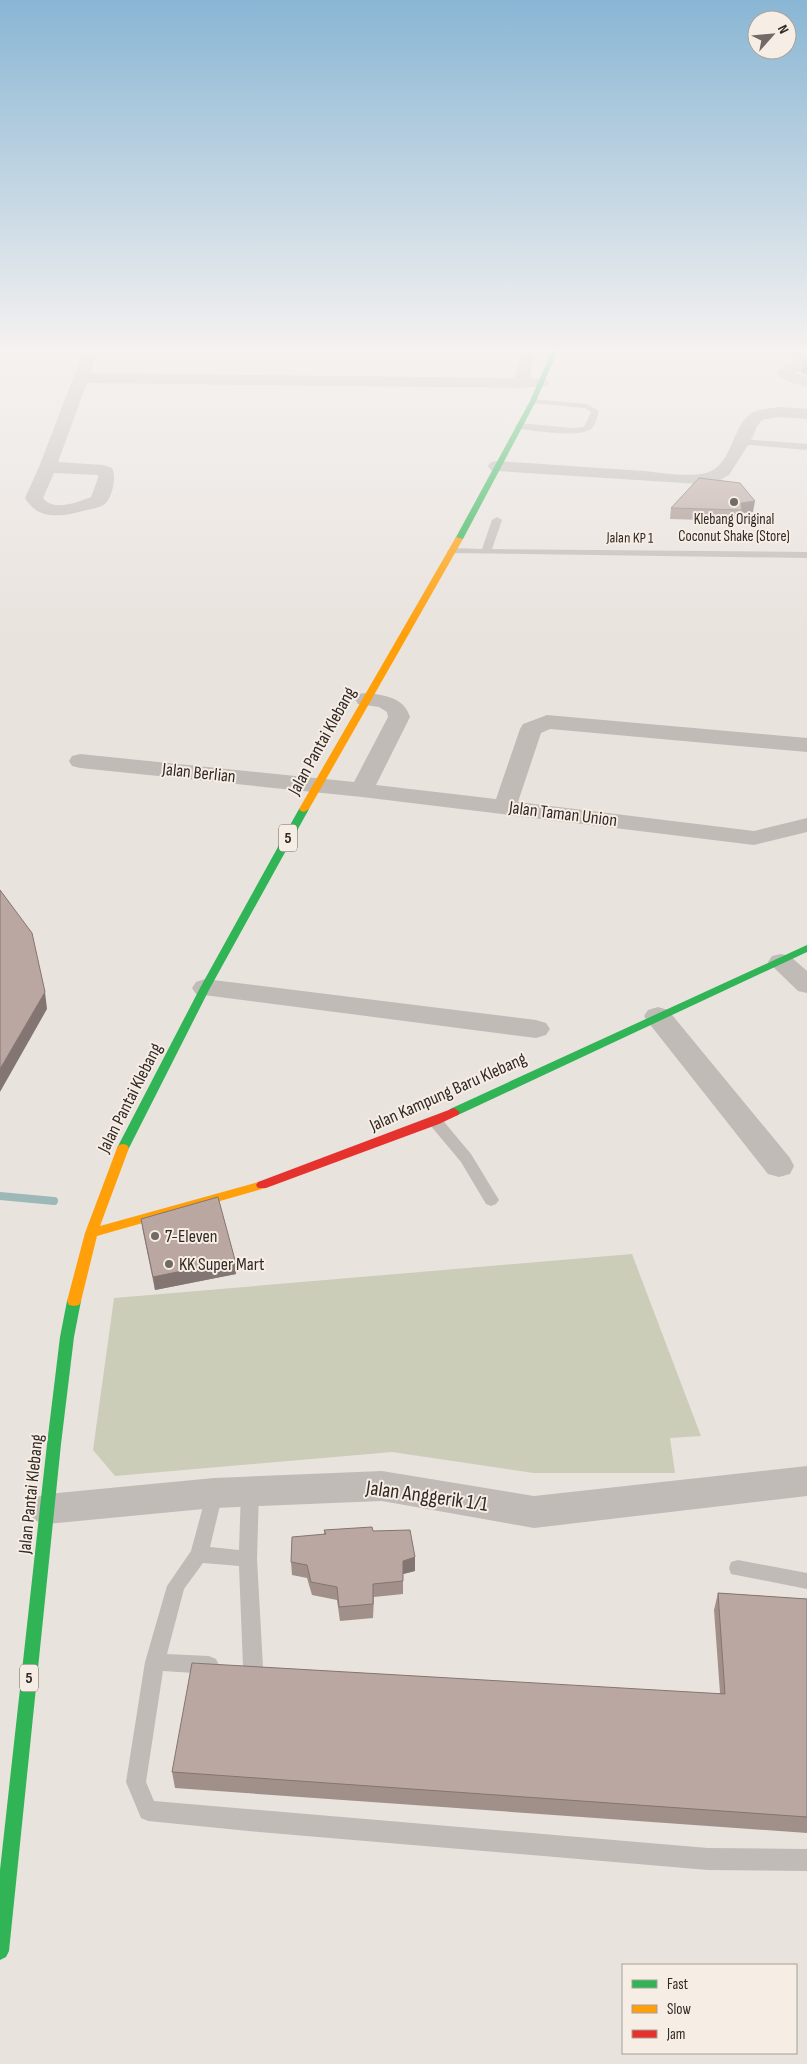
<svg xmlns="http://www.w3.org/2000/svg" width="807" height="2064" viewBox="0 0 807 2064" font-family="'Sofia Sans Condensed',sans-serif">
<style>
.green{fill:#cbcdb9}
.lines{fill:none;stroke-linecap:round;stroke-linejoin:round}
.stream{stroke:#9cb9b7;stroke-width:8}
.lane{fill:#c1bbb7;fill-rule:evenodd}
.street{fill:#c1bbb7;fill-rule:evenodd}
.fast{fill:#30b455;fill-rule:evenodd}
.slow{fill:#ff9f0a;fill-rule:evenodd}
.jam{fill:#e5322d;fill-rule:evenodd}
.wall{fill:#a1908a}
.shaded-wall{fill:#837571}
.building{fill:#bba7a1;stroke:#837571}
.poi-dot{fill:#716a66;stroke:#f6ede4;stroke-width:2}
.labels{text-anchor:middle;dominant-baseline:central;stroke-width:4;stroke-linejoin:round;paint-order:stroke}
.far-poi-label{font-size:15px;fill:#312926;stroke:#f6ede4}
.far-street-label{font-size:15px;fill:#312926;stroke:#f6ede4}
.shield{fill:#f6ede4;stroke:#6c645f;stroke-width:1}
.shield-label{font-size:16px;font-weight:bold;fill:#312926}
.street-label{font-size:18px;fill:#312926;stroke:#f6ede4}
.poi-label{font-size:18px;fill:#312926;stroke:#f6ede4;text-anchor:start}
.near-street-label{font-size:21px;fill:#312926;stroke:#f6ede4}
</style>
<rect width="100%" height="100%" fill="#e9e3de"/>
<path class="green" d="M632,1254L701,1436L670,1438L675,1473H534L392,1452L115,1476L93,1450L114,1298Z"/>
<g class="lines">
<path class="stream" d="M0,1196L54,1201"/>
<path class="lane" d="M530,399L587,404L599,411C597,417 596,425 591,429C581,438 530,431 516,428L515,426L519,423L573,428L584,427L591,412L585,408L533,403H530Z
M742,439L807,444V450L739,444V440Z
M497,517L502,520L492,549L807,552V558L449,553L447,551L452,548L482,549L492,520Z
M435,1116L440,1117L471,1154L499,1200L496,1204L491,1206L486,1204L461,1162L430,1125L428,1121L430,1117Z
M250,1483L256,1486L259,1491L257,1559L263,1667L260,1673L253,1676L246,1673L243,1667L239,1566L203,1563L184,1589L167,1654L209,1656L216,1659L219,1665L216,1671L209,1674L163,1671L146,1782L154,1801L708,1848L807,1849V1871L708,1870L259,1832L148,1821L141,1818L126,1782L145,1662L167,1586L191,1551L208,1488L214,1485L220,1488L223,1493L210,1547L239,1550L241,1491L244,1486Z
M738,1560L807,1573V1589L731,1574L729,1568L731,1562Z"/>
<path class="street" d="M85,347H100L90,373L514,378L522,347H536L530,378L547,380L549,383L547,386L521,388L87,383L58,462L103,465L112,468C117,476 112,498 105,504C101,507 92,509 87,510C64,516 39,522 25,498L39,467ZM54,473L98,475V478L91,497C78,502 53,512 43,498Z
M400,347H414L415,348L412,351H402Z
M774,347H795L807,352V369L795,373L807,377V387C797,384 784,382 777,373C782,365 790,364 799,361C793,354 780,355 774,347Z
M779,407L807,409V419L779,417L762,420L758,425L750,442L729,475L720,480L699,484L497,471L491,470L488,466L491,462L497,461C546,464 595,468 645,471C662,473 693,478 709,472C732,463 732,428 750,414C757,409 770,409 779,407Z
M366,693C384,695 404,697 410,717L376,785L496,799L520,729L523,724L547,715L807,738V752L550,729L541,733L518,802L754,831L807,818V832L754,845L362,797L80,768L72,766L69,761L72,756L80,754L354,782L388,717L387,712L379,707L358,704L355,699L358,694Z
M781,954L790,956L807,971V993L798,991L768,962L772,956Z
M205,979L536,1020L546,1023L550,1029L546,1035L536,1038L196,994L192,988L196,982Z
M658,1007L668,1010L790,1158L794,1166L790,1174L779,1177L768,1174L648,1022L644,1016L648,1010Z
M807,1466V1496L534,1528L382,1501L214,1508L47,1524L34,1520L29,1509L34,1498L47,1494L214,1478L382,1471L534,1496Z"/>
<path class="fast" d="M551,347H557L555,357L536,401L463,539L456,541L455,539L530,401L549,357Z
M304,806L309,809L210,988L129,1148L127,1151H119L117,1148L200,988L299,809Z
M807,945V952L458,1115L454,1116L448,1112L450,1109Z
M74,1296L79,1297L81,1301L74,1337L61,1444L9,1951L6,1957L0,1960V1870L47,1444L60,1337L67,1301L69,1297Z"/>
<path class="slow" d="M456,537L463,539L309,809L304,812L301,811L299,809Z
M123,1144L127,1145L129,1148L100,1226L262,1181L266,1182L268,1185L266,1188L262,1189L97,1236L81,1301L79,1305L74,1306L69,1305L67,1301L85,1233L117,1148L119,1145Z"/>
<path class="jam" d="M454,1108L460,1112L458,1115L439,1124L266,1188H258L256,1185L258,1182Z"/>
</g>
<path class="wall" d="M799,347H807V351Z
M807,359V375L801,373L803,361Z
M699,478L753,512L741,513L740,521L670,519L671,508Z
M141,1219L236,1274L155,1290L143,1232Z
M324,1530L373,1531L415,1571L403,1574V1594L374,1597L373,1618L340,1621L337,1600L312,1595L307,1578L292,1575L291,1562L324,1534Z
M718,1593L807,1599V1833L175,1788L172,1772L720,1693L714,1610Z"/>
<path class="shaded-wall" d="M755,501L753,512L742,513L741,503Z
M45,992L47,1009L0,1092V1069Z
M235,1260L236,1274L155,1290L153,1277Z
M415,1557V1571L403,1574V1561Z"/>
<path class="building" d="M699,478L740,483L755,501L741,503L742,510L671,508Z
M0,890L32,933L45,992L0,1069Z
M218,1197L235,1260L153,1277L141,1219Z
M372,1527L373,1531L410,1530L415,1557L403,1561V1581L373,1584V1604L339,1607L337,1587L311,1582L307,1565L291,1562L292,1537L326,1534L324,1530Z
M718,1593L807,1599V1817L172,1772L192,1663L725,1694Z"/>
<linearGradient id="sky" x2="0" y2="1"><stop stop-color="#89b6d4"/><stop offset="0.55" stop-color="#f5f2f0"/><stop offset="1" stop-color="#f5f2f0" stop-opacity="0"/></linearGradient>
<rect width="807" height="636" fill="url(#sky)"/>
<g class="poi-dot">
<circle cx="734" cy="502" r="5"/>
<circle cx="155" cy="1236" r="5"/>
<circle cx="169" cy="1264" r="5"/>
</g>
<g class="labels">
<g class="far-poi-label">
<text x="734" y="519">Klebang Original<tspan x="734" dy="17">Coconut Shake (Store)</tspan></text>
</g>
<g class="far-street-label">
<text transform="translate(630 538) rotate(1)">Jalan KP 1</text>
</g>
<g class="shield">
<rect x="279" y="824.5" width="18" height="27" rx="4"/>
<rect x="20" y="1664.5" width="18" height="27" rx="4"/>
</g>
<g class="shield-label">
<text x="288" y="838">5</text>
<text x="29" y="1678">5</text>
</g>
<g class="street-label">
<text transform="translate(322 741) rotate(-61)">Jalan Pantai Klebang</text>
<text transform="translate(199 773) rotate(6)">Jalan Berlian</text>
<text transform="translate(563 814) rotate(7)">Jalan Taman Union</text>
<text transform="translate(448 1092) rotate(-24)">Jalan Kampung Baru Klebang</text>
<text transform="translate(130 1098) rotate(-63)">Jalan Pantai Klebang</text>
<text transform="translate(31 1494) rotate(-84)">Jalan Pantai Klebang</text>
</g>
<g class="poi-label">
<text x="165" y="1236">7-Eleven</text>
<text x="179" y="1264">KK Super Mart</text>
</g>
<g class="near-street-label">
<text transform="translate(427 1496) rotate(8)">Jalan Anggerik 1/1</text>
</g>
</g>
<rect x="622" y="1964" width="175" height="90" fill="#f6ede4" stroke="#a79f98"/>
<rect x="632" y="1980" width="25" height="8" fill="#30b455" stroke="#a79f98"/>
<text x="667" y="1989" font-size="15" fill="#312926">Fast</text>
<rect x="632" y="2005" width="25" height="8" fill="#ff9f0a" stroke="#a79f98"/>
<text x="667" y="2014" font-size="15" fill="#312926">Slow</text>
<rect x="632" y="2030" width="25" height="8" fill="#e5322d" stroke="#a79f98"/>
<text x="667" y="2039" font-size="15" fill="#312926">Jam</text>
<g transform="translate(772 35) rotate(63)"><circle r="24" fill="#f6ede4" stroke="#a79f98"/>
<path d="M0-4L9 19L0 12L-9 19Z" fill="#716a66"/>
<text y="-8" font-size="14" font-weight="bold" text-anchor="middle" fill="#312926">N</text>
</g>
</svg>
